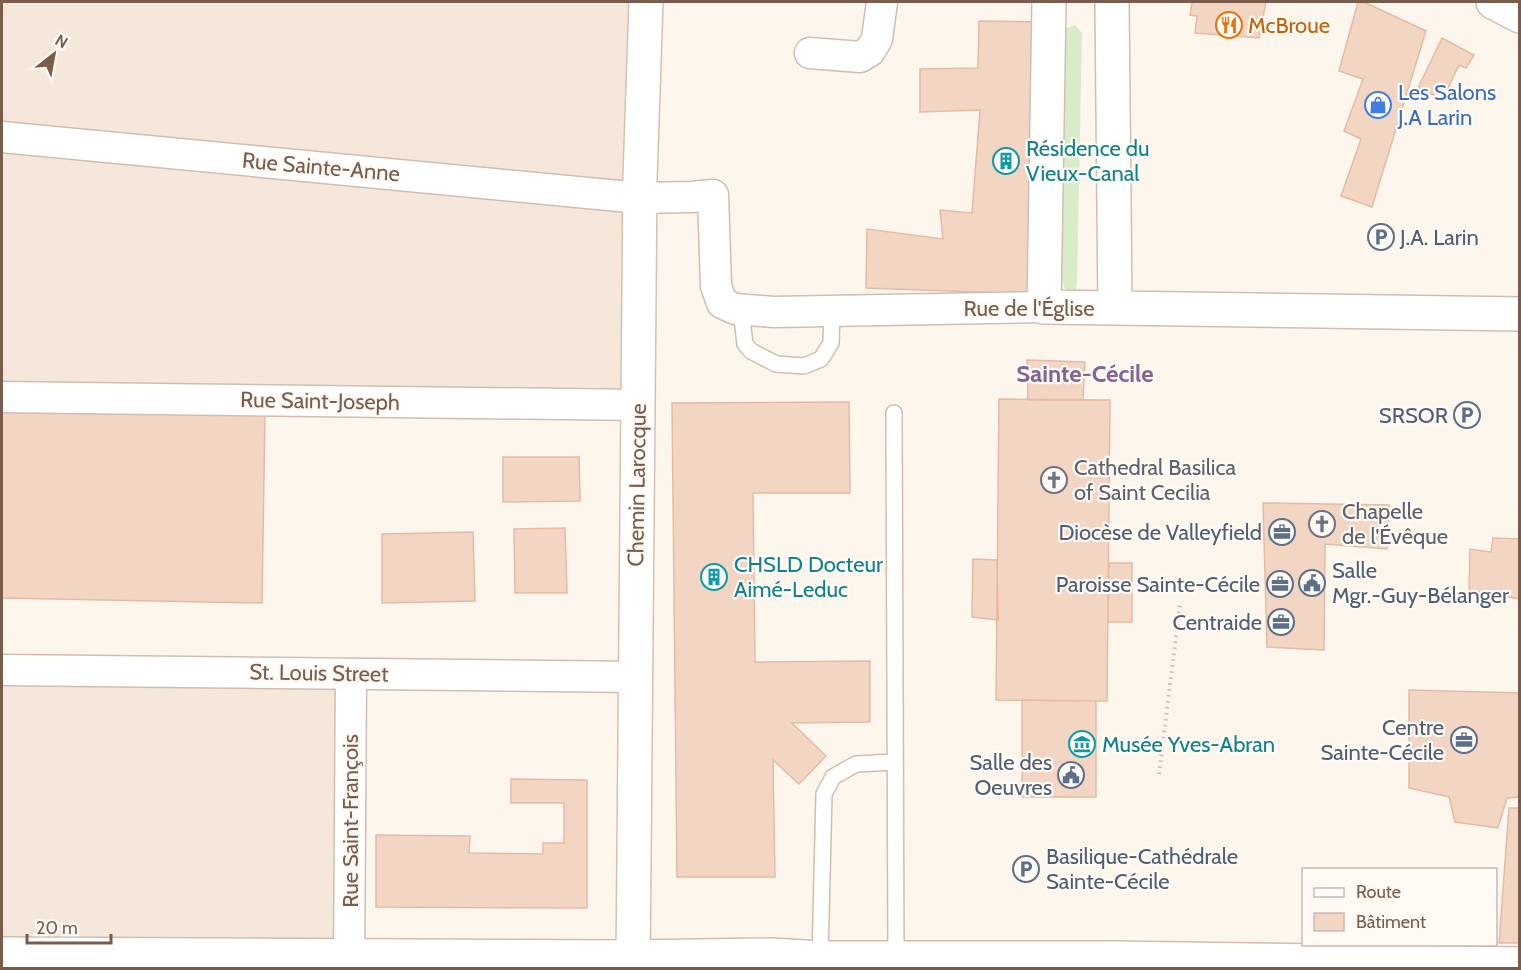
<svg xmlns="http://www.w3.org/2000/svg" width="1521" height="970" viewBox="0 0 1521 970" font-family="Cabin,sans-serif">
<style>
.residential{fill:#f5e8da}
.green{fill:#d8ecc9}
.building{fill:#f3d5c3;stroke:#e6bba3;stroke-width:1.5}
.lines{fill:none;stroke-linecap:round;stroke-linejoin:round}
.service-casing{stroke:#d1beb0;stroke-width:18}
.minor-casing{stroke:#d1beb0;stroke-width:33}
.tertiary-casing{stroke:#d1beb0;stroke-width:36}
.secondary-casing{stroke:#d6c0b0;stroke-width:36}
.path{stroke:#d9b8a5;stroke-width:4;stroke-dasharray:1.5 4.5;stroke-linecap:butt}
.service{stroke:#fff;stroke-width:15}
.minor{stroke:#fff;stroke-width:30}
.tertiary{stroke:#fff;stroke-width:33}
.secondary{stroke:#fff;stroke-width:33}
.labels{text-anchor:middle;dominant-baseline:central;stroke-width:4.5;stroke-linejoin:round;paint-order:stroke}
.food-label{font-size:22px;fill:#c56008;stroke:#fffaf3;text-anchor:start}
.shop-label{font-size:22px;fill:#366cbe;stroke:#fffaf3;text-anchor:start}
.culture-label{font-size:22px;fill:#0d838f;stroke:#fffaf3;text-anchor:start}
.street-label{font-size:22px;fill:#7a5c4d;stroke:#fffaf3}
.service-label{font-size:22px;fill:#4e5e75;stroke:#fffaf3;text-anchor:end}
.worship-label{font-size:22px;fill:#5b616d;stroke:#fffaf3;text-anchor:start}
.neighbourhood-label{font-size:24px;font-weight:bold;fill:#846695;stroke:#fffaf3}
</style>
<rect width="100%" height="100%" fill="#fdf6ec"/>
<path class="residential" d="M2,2H633L628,396L2,386Z
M2,681L341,684L336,968H2Z"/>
<path class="green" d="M1075,25L1082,33L1077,281L1076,290L1072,298L1066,292L1061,277L1065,35L1067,28Z"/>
<path class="building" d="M1192,2H1266L1259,38L1195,33L1197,16L1190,15Z
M1358,2H1364L1426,31L1372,207L1341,196L1361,139L1344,131L1363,79L1339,71Z
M979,21L1043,22L1029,294L866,288L867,229L943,239L940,210L972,213L980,110L920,112V69L978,68Z
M1442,38L1474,55L1466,68L1459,65L1443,99L1418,88Z
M1027,360L1085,362L1083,400H1028Z
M999,399L1110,400L1107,701L996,700Z
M849,402L850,493H753L755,662L870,661V722L792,723L826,756L799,784L773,760L775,877H677L672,403Z
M2,409L265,413L262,603L2,598Z
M503,457H579L580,501L503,502Z
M1263,503L1389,505L1387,549L1325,544L1324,650L1267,647Z
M565,528L567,593H515L514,529Z
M473,532L475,601L382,603V534Z
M1493,538L1520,539V599L1469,590L1470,549L1491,552Z
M973,559L997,560L998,620L972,617Z
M1109,563H1132V622H1108Z
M1409,690L1520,693V797L1507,798L1498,828L1455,822L1449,797L1409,788Z
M1022,700L1096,701V797H1022Z
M511,779L587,780V908L376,907V835L470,836L469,853L543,854V843H564V803H511Z
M1509,808H1520V943H1499Z"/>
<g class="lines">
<defs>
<path id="service" d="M741,310L745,344L751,351L776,364L804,366L821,359L831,343L832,311
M894,413L896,958
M820,958L824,794L833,777L856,764L895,762"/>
<path id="minor" d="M810,53L860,57L870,51L877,39L882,2
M2,137L640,198L691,197L713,195L716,286L722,303L735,309L774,312L1044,307
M2,397L638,405
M2,670L636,677
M349,968L351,674"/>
<path id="tertiary" d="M1049,2L1044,307L1520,314
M1112,2L1115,307
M2,954L633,957L772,955L820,958H1113L1520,964"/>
<path id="secondary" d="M1493,2L1520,16
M633,968L640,179L646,2"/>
</defs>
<use href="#service" class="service-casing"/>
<use href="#minor" class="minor-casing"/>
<use href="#tertiary" class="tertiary-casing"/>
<use href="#secondary" class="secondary-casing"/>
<path class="path" d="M1159,774L1180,604"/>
<use href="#service" class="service"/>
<use href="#minor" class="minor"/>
<use href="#tertiary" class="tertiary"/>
<use href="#secondary" class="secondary"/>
</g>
<defs>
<symbol id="restaurant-ring" viewBox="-11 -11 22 22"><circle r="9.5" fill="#fffaf3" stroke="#e8710a" stroke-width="1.5"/><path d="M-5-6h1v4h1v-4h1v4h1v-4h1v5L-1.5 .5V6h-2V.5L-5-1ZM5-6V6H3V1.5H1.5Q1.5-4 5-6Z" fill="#e8710a"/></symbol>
<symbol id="shop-ring" viewBox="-11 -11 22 22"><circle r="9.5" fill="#fffaf3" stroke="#3f7fe0" stroke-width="1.5"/><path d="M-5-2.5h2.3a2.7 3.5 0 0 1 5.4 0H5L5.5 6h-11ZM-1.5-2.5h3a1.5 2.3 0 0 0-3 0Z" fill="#3f7fe0"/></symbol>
<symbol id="building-ring" viewBox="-11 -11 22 22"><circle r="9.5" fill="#fffaf3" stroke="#0f9aa8" stroke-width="1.5"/><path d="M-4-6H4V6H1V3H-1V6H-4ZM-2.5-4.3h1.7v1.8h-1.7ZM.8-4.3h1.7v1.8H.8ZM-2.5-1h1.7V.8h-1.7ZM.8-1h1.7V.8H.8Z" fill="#0f9aa8"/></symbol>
<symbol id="parking-ring" viewBox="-11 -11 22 22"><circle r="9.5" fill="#fffaf3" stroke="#5c6f8a" stroke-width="1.5"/><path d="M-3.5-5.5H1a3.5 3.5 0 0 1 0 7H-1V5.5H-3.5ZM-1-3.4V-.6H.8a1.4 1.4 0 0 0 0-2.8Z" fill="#5c6f8a"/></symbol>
<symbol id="church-ring" viewBox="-11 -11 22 22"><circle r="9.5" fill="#fffaf3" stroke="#6b7280" stroke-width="1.5"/><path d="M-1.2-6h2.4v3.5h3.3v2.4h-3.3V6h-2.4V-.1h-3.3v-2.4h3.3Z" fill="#6b7280"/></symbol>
<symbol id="office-ring" viewBox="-11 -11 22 22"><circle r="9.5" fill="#fffaf3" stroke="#5c6f8a" stroke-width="1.5"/><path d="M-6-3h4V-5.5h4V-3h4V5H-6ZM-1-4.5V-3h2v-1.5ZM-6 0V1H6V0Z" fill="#5c6f8a"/></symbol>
<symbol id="civic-ring" viewBox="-11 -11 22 22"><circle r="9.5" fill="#fffaf3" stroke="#5c6f8a" stroke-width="1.5"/><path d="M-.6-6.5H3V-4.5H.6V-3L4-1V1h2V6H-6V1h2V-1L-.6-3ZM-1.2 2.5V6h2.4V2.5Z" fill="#5c6f8a"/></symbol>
<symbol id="museum-ring" viewBox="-11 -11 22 22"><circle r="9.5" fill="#fffaf3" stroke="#0f9aa8" stroke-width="1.5"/><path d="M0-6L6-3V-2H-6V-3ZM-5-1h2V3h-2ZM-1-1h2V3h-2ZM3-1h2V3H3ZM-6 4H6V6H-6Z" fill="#0f9aa8"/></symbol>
</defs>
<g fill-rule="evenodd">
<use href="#restaurant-ring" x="1214" y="10" width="30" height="30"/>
<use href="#shop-ring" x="1363" y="90" width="30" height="30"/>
<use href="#building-ring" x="991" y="146" width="30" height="30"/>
<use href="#parking-ring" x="1366" y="222" width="30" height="30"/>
<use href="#parking-ring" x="1452" y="400" width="30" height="30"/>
<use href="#church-ring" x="1039" y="465" width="30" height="30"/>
<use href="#church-ring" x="1307" y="509" width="30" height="30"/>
<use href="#office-ring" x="1267" y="517" width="30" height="30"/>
<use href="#building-ring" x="699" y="562" width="30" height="30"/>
<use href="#civic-ring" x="1297" y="568" width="30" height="30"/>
<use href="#office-ring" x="1265" y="569" width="30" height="30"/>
<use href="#office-ring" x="1266" y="607" width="30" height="30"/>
<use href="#office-ring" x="1449" y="725" width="30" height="30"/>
<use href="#museum-ring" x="1067" y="729" width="30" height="30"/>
<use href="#civic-ring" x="1056" y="760" width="30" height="30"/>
<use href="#parking-ring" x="1011" y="854" width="30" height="30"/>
</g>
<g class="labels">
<g class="food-label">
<text x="1248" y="25">McBroue</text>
</g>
<g class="shop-label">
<text x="1398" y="92">Les Salons<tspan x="1398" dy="25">J.A Larin</tspan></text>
</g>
<g class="culture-label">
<text x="1026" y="148">Résidence du<tspan x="1026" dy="25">Vieux-Canal</tspan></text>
<text x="734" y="564">CHSLD Docteur<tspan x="734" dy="25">Aimé-Leduc</tspan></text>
<text x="1102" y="744">Musée Yves-Abran</text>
</g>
<g class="street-label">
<text transform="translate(321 167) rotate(5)">Rue Sainte-Anne</text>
<text x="1029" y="308">Rue de l'Église</text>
<text transform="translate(320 401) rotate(1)">Rue Saint-Joseph</text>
<text transform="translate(637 485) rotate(-89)">Chemin Larocque</text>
<text transform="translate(319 673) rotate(1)">St. Louis Street</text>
<text transform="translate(350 821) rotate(-90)">Rue Saint-François</text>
</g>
<g class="service-label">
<text x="1400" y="237" text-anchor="start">J.A. Larin</text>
<text x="1448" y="415">SRSOR</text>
<text x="1262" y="532">Diocèse de Valleyfield</text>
<text x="1332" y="570" text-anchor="start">Salle<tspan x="1332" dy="25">Mgr.-Guy-Bélanger</tspan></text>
<text x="1260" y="584">Paroisse Sainte-Cécile</text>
<text x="1262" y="622">Centraide</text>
<text x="1444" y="727">Centre<tspan x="1444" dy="25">Sainte-Cécile</tspan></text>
<text x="1052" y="762">Salle des<tspan x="1052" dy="25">Oeuvres</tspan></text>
<text x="1046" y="856" text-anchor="start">Basilique-Cathédrale<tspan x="1046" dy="25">Sainte-Cécile</tspan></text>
</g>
<g class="worship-label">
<text x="1074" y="467">Cathedral Basilica<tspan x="1074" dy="25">of Saint Cecilia</tspan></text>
<text x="1342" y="511">Chapelle<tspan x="1342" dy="25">de l'Évêque</tspan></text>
</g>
<g class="neighbourhood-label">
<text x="1085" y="373">Sainte-Cécile</text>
</g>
</g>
<rect width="1521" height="970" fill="none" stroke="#7a5c4d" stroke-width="6"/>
<rect x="1302" y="868" width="195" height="78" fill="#fffaf3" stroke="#cabbb1" stroke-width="1.5"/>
<rect x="1314" y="888" width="30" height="9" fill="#ffffff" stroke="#cabbb1" stroke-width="1.5"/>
<text x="1356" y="898" font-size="18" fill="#7a5c4d">Route</text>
<rect x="1314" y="913" width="30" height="18" fill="#f3d5c3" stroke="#cabbb1" stroke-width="1.5"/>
<text x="1356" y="928" font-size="18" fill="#7a5c4d">Bâtiment</text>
<g transform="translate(54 54) rotate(31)" stroke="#fffaf3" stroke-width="4.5" paint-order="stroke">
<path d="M0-4.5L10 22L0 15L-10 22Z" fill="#7a5c4d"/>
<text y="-9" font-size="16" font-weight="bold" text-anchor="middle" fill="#7a5c4d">N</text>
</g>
<path d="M27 934v9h84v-9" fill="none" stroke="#7a5c4d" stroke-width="3"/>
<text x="36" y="934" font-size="18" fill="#7a5c4d" stroke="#fffaf3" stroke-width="4.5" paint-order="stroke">20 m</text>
</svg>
